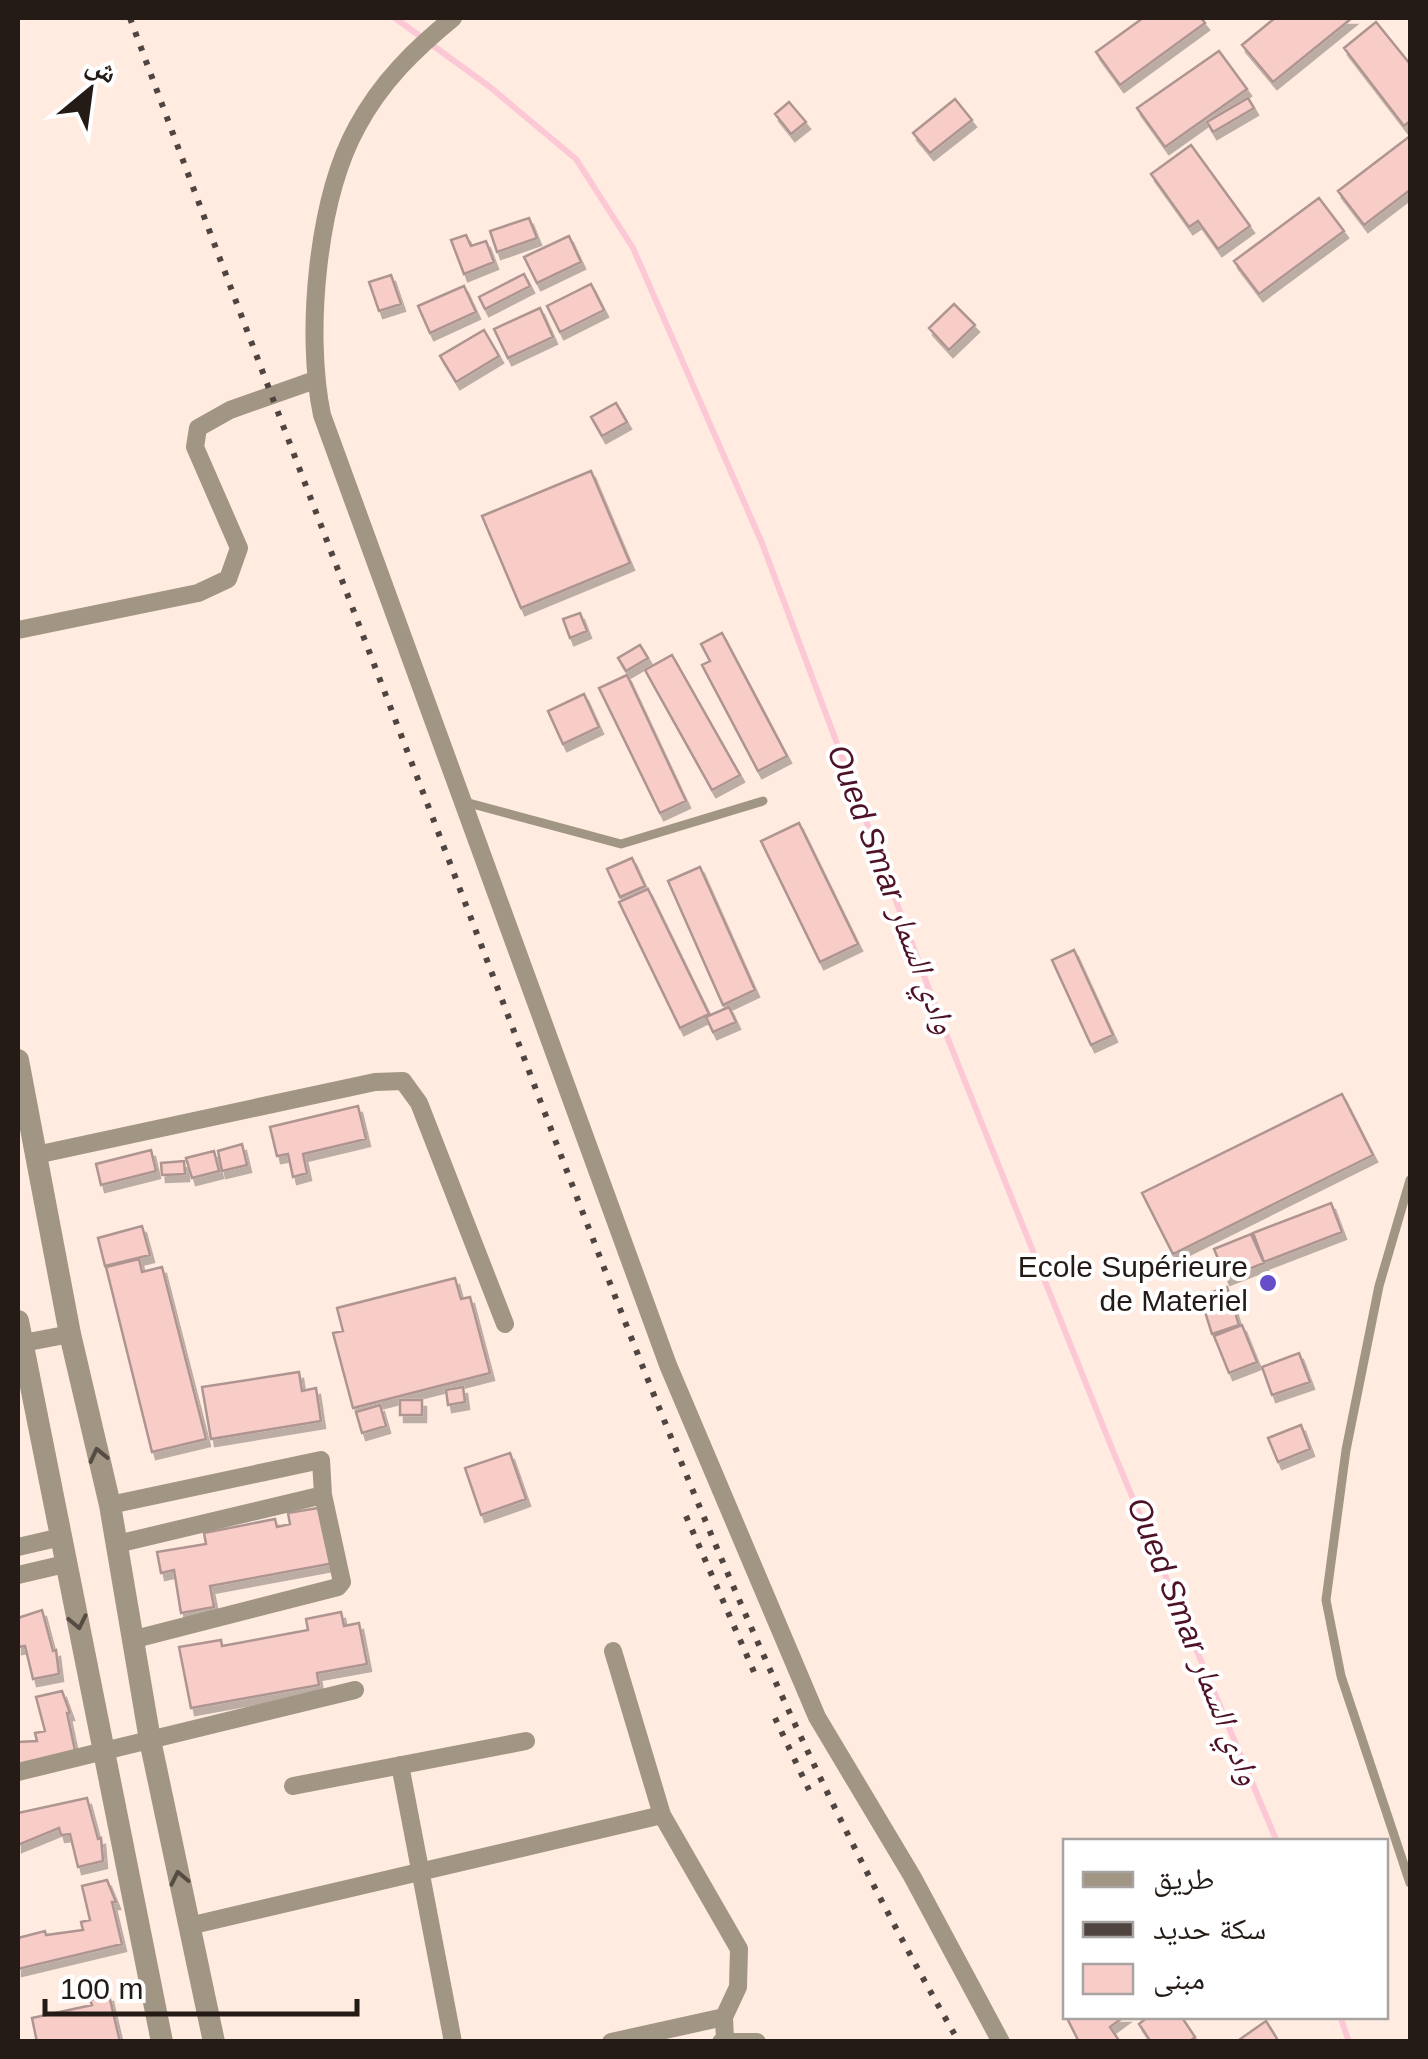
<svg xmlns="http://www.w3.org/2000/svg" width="1428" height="2059" viewBox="0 0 1428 2059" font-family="Arial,'Noto Naskh Arabic',sans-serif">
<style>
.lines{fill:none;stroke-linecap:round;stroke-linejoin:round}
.stream{stroke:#fcc8d5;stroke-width:6}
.building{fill:#f8cdc8;stroke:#af9591;stroke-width:2.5;filter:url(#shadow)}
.service{stroke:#a19584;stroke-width:9}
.minor{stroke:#a19584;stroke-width:18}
.tertiary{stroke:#a19584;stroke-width:22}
.rail{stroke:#4f443f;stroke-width:6;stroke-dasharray:5 10;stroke-linecap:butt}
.oneway{stroke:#564c43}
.poi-dot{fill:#654ec7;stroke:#fff;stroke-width:4}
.labels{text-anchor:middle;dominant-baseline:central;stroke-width:8;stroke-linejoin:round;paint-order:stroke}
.poi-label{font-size:30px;fill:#241b17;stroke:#fff;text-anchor:end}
.water-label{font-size:32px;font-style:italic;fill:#4d1128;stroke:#fff}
</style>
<defs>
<filter id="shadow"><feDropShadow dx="4" dy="7" stdDeviation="0" flood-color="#0004"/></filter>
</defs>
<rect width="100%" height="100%" fill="#ffebe0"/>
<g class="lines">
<path class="stream" d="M395,18L490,87L576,159L633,248L762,543L942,1024L1113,1451L1277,1842
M1340,2016L1349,2042"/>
</g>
<path class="building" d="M1143,18H1201L1205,23L1120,85L1096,52Z
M1275,18H1352L1273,82L1242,45Z
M1376,22L1410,64V121L1404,126L1344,48Z
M1219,51L1247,89L1165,147L1137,108Z
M1248,98L1254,108L1213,132L1207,122Z
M955,99L972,120L930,153L913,133Z
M789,102L806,122L791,134L775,114Z
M1410,136V190L1364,225L1338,191Z
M1191,145L1250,226L1218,249L1198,221L1189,227L1151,174Z
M1319,198L1344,231L1259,294L1234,261Z
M529,218L537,238L497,252L490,231Z
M466,235L471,246L486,241L494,262L464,274L451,240Z
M569,236L581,262L537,283L524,257Z
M524,274L530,286L485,309L479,297Z
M391,275L401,304L379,311L369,282Z
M591,284L604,310L560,332L547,306Z
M464,286L476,312L430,333L418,306Z
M954,304L975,325L949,350L929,328Z
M540,308L553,337L508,358L494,329Z
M484,330L499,356L456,382L440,356Z
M616,403L627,422L602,436L591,417Z
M591,471L630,563L521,608L482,516Z
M580,613L587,631L570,638L563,619Z
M722,633L787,756L758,771L702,665L710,661L701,644Z
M640,645L648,658L626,671L618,658Z
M672,655L740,775L712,790L645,670Z
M627,675L686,801L660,813L599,688Z
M584,694L599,727L563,744L548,711Z
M799,823L858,944L820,962L761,841Z
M632,858L645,886L620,897L607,869Z
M700,867L755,990L723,1005L668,881Z
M648,889L709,1014L680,1028L619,902Z
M1074,950L1113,1035L1091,1045L1052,960Z
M729,1007L736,1022L713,1032L706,1017Z
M1342,1094L1373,1155L1173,1254L1142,1193Z
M358,1106L366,1139L303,1154L307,1173L293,1177L288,1154L277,1156L270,1127Z
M242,1144L247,1165L222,1171L218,1151Z
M151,1150L156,1171L101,1185L96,1164Z
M214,1151L219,1171L192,1178L186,1158Z
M184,1161L185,1174L162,1175L161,1163Z
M1331,1203L1342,1232L1264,1262L1253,1233Z
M142,1226L150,1255L105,1266L98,1238Z
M1251,1234L1264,1263L1226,1278L1214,1249Z
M139,1259L142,1272L162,1267L206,1439L152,1452L106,1267Z
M455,1278L461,1299L470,1297L490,1373L353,1408L333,1333L343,1331L337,1308Z
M1227,1287L1239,1325L1212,1334L1200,1296Z
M1242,1325L1257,1362L1229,1373L1214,1336Z
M1299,1353L1310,1382L1272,1395L1262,1367Z
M299,1372L302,1391L316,1388L321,1421L211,1439L202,1387Z
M463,1387L465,1402L448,1405L446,1390Z
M400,1400H422V1415H400Z
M380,1405L386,1426L362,1433L356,1412Z
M1301,1425L1310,1449L1278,1462L1268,1438Z
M510,1453L526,1499L481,1515L465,1468Z
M324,1507L334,1563L210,1586L214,1607L181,1613L174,1570L161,1573L157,1552L206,1544L204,1533L275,1519L277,1527L290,1524L288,1513Z
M42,1610L53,1651L56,1650L59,1674L33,1679L25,1646L18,1647V1618Z
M341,1612L344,1626L359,1623L367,1664L317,1673L319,1685L191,1708L179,1647L221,1640L222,1646L308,1630L306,1619Z
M62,1691L70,1713H67L76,1755L18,1767V1742L37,1741L35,1733L45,1731L36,1697Z
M87,1798L98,1839L101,1838L103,1861L78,1867L70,1834L61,1835L59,1828L18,1845V1813Z
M107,1880L116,1902H112L122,1944L18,1969V1938L45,1931L46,1935L83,1930L81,1922L90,1920L82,1886Z
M109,1995L120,2042H37L32,2018L92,2005L90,2000Z
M1066,2016H1125L1110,2027L1120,2042H1079Z
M1149,2016H1181L1195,2037L1189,2042H1151L1139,2024Z
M1266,2021L1279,2042H1236Z"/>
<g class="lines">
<path class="service" d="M465,802L621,844L763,801
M1410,1180L1379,1286L1346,1450L1326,1600L1341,1676L1410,1883"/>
<path class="minor" d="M453,18C415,49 381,82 357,127C317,200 305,334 322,415L668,1365L817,1717L912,1876L1001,2042
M18,630L198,593L228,579L239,548L195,447L198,428L230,410L315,380
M36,1155L375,1082L403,1081L419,1103L505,1324
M18,1344L70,1334
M110,1505L321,1460L323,1495L117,1544
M18,1547L61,1537
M18,1575L65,1564
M135,1639L338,1587L342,1582L323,1495
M613,1651L662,1815L739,1949L738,1987L724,2017L725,2041
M400,1765L453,2042
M18,1772L355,1690
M293,1786L526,1741
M189,1926L662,1815
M611,2042L724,2017
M721,2042H757"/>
<path class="tertiary" d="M18,1060L70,1334L110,1505L150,1740L214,2042
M18,1321L162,2042"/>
<path class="rail" d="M130,18C252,348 379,676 504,1005C638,1359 769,1713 959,2042
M686,1516L754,1672
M775,1718L809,1790"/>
</g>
<defs><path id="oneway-chevron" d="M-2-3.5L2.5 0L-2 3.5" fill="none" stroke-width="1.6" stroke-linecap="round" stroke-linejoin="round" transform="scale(2.5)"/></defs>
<g class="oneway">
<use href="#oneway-chevron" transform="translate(98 1455) rotate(-103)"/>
<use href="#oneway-chevron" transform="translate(78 1622) rotate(78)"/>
<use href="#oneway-chevron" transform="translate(179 1878) rotate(-102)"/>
</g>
<circle class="poi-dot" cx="1268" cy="1283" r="10"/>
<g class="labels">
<g class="poi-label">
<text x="1248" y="1266">Ecole Supérieure<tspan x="1248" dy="34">de Materiel</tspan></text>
</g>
<g class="water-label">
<text transform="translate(892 889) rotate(69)">Oued Smar وادي السمار</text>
<text transform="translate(1194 1641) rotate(68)">Oued Smar وادي السمار</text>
</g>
</g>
<rect width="1428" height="2059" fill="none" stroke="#241b17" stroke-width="40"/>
<rect x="1063" y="1839" width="325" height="180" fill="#ffffff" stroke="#a7a4a2" stroke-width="2.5"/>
<rect x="1083" y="1872" width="50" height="15" fill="#a19584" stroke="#a7a4a2" stroke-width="2.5"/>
<text x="1153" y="1889" font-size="30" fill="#241b17">طريق</text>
<rect x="1083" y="1922" width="50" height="15" fill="#4f443f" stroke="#a7a4a2" stroke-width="2.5"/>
<text x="1153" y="1939" font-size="30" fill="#241b17">سكة حديد</text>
<rect x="1083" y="1964" width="50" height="30" fill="#f8cdc8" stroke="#a7a4a2" stroke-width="2.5"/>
<text x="1153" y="1989" font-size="30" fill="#241b17">مبنى</text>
<g transform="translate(90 90) rotate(29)" stroke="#ffffff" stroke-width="8" paint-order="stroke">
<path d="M0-8L18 38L0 25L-18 38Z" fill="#241b17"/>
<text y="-15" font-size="28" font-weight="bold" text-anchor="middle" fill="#241b17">ش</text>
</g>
<path d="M45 1999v15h312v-15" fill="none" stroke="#241b17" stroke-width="5"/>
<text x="60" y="1999" font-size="30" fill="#241b17" stroke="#ffffff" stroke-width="8" paint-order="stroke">100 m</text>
</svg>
